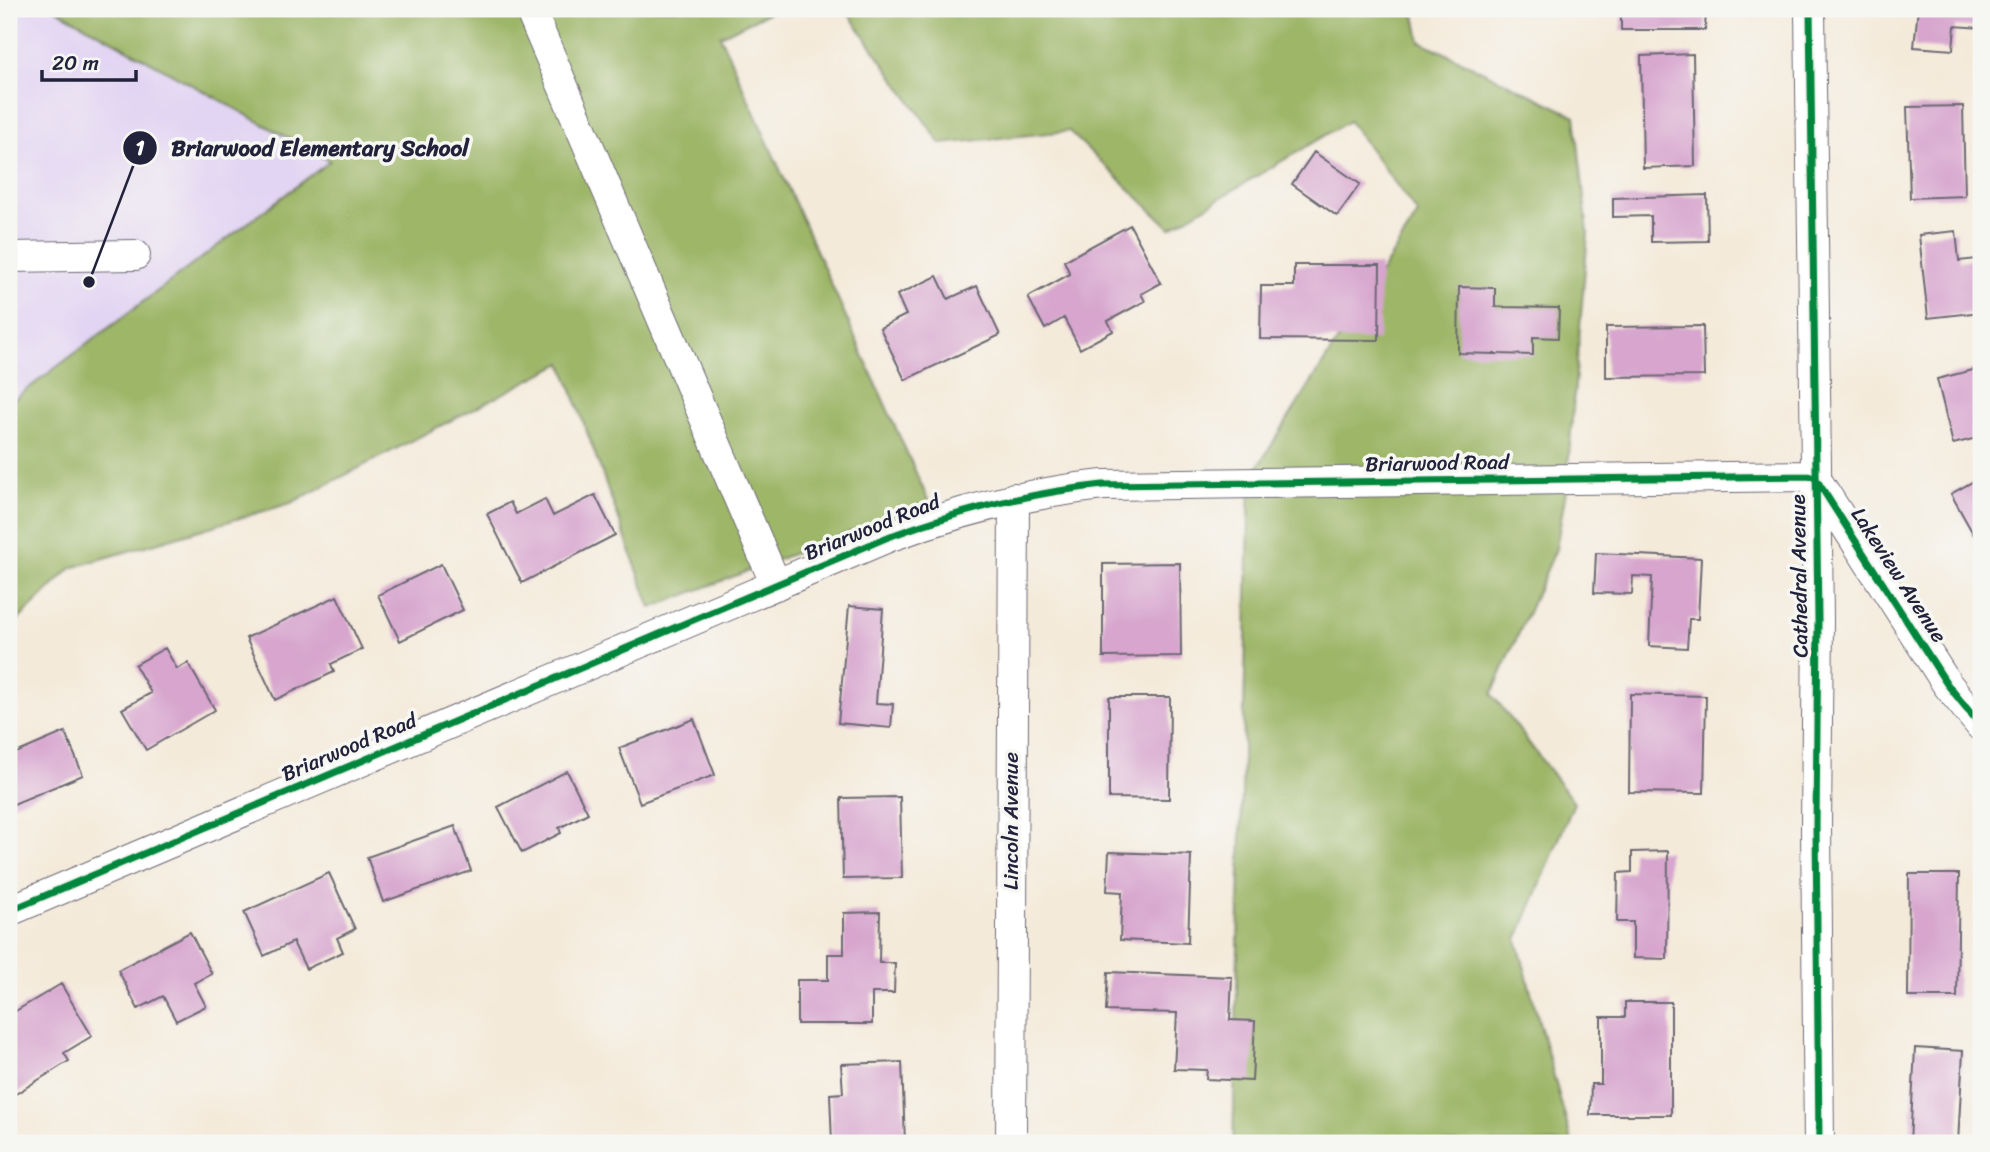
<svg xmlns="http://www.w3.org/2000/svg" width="1990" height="1152" viewBox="0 0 1990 1152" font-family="Sriracha,sans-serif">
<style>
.built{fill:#e2d4f3}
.forest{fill:#9db667;stroke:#606c51;stroke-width:2}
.building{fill:#d7a5ce}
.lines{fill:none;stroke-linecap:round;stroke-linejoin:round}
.minor-casing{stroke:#6c6873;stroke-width:32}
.minor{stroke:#fff;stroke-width:30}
.cycleway-casing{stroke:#f6f6f2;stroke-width:11}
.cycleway{stroke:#00873e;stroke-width:7}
.labels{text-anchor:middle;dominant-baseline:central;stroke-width:7;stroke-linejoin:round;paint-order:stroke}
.street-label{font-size:21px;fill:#22223b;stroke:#f6f6f2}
.leader{fill:none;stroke:#22223b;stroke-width:2.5}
.callout-dot{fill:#22223b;stroke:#f6f6f2;stroke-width:2.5}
.mark-label{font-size:21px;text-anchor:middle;font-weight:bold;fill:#fff}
.callout-label{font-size:23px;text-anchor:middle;font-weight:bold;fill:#22223b;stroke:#f6f6f2;stroke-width:7;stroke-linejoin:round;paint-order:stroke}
</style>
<rect width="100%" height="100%" fill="#f6f6f2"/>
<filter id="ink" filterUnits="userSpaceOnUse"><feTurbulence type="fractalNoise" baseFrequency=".0143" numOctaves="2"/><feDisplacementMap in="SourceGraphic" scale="14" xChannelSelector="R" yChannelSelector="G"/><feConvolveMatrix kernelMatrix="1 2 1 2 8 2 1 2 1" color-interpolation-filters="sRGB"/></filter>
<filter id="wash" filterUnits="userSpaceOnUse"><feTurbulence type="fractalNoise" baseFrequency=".00686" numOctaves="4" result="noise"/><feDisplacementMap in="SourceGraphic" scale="28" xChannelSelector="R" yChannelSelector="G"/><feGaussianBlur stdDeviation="1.57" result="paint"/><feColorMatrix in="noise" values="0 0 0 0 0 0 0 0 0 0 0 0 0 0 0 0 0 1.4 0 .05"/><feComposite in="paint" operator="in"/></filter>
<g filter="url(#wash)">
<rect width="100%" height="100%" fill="#f4eada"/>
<path class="built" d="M9,9H55L330,161L9,403Z"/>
<path class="forest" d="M55,9H776L720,36L929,502L651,608L562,363L291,503L71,568L9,629V403L330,161Z
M845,9H1414L1420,41L1575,116L1588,233L1566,490L1556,549L1492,694L1574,803L1517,940L1572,1143H1233L1250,479L1418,214L1349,121L1170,228L1069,131L941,144Z"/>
<g id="blocks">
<path class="building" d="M1621,9H1706L1705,30H1621Z
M1918,9H1981V28L1955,26L1953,50L1914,47Z
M1693,54L1695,166L1643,168L1641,56Z
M1963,106L1965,196L1910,198L1907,107Z
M1314,152L1360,184L1337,216L1292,184Z
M1707,195L1708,241L1651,242V216L1613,217V198Z
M1130,225L1161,283L1141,294L1145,301L1108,321L1113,331L1080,349L1064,318L1045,329L1028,297L1070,274L1064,261Z
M1956,231L1959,261L1977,259L1981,312L1928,318L1919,235Z
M1294,265H1380L1379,340L1260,339L1261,286H1294Z
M937,276L948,299L977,286L1000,335L905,380L880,328L906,315L897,295Z
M1459,287L1495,288V307L1559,308L1558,338L1533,337V355L1458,353Z
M1703,326L1704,376L1606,377V327Z
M1981,368V437L1953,444L1937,379Z
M1981,477V548L1951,494Z
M595,495L615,535L522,583L487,514L510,502L516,514L545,499L553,516Z
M1596,553L1701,558L1698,619H1689L1687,648L1649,646L1652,577L1633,576L1632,594L1594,593Z
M1180,563L1181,656L1103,657V564Z
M441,564L463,610L400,641L378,595Z
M337,596L362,649L331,664L334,672L275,700L246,638Z
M849,606L883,609L876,703L893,704L891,728L838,723Z
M165,648L177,669L188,663L215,710L146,750L122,709L151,693L135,665Z
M1630,694L1706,696L1704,793L1629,792Z
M1109,697H1170L1169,799L1109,798Z
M694,719L715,775L640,803L619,748Z
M65,732L83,775L9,806V756Z
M567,771L588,813L559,828L561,833L522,853L498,807Z
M900,797L902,878L843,879L841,798Z
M455,826L471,871L383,902L367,857Z
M1668,851L1667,959L1633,958V922H1617L1618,873L1632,872V852Z
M1109,852L1191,855L1188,943L1120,940L1122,892L1107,891Z
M329,873L355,929L337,938L343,952L306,969L293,942L264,956L244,912Z
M1909,874H1959L1957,997H1908Z
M880,912L879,963H895L894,993H872V1024H797V980H828V954H844V913Z
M190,932L212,974L194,983L206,1006L176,1021L163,996L138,1009L118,970Z
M1108,972L1232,977L1230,1020L1255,1021L1252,1081L1206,1079L1207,1070L1174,1069L1177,1013L1106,1011Z
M61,984L92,1036L64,1053L69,1061L9,1098V1015Z
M1625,1002H1671V1115H1590L1591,1084H1601V1017H1625Z
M1915,1048L1963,1051L1958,1143H1910Z
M902,1062L905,1143H832L830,1094L843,1093L841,1064Z"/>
</g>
</g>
<g filter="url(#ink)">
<use href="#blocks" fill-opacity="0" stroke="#6c6873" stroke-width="2"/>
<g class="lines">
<defs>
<path id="minor" d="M530,9L776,585
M1810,9L1818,619L1816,826L1819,1143
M9,257L135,255
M9,911L888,537C958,511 1028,493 1103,485L1814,476L1947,684L1981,726
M1011,1143L1014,498"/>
</defs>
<use href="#minor" class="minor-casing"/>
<use href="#minor" class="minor"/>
<defs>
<path id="cycleway" d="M1810,9L1818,619L1816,826L1819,1143
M9,911L888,537C958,511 1028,493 1103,485L1814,476L1947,684L1981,726"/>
</defs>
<use href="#cycleway" class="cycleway-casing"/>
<use href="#cycleway" class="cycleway"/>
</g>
</g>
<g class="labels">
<g class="street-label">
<text transform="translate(1437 463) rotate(-1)">Briarwood Road</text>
<text transform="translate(872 527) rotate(-22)">Briarwood Road</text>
<text transform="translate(1899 575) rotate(57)">Lakeview Avenue</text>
<text transform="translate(1799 576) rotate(-91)">Cathedral Avenue</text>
<text transform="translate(349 747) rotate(-23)">Briarwood Road</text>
<text transform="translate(1011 821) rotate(-90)">Lincoln Avenue</text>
</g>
</g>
<path class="leader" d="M89 282L140 148"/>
<g class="callout-dot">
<circle cx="89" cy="282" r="7"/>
<circle cx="140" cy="148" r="18"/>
</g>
<g class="mark-label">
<text x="140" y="155">1</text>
</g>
<g class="callout-label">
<text x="320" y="156">Briarwood Elementary School</text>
</g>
<rect width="1990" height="1152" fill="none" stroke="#f6f6f2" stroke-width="35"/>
<path d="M42 70v10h94v-10" fill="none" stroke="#22223b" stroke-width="3.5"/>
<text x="52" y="70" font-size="21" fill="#22223b" stroke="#f6f6f2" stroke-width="5" paint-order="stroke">20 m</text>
</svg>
